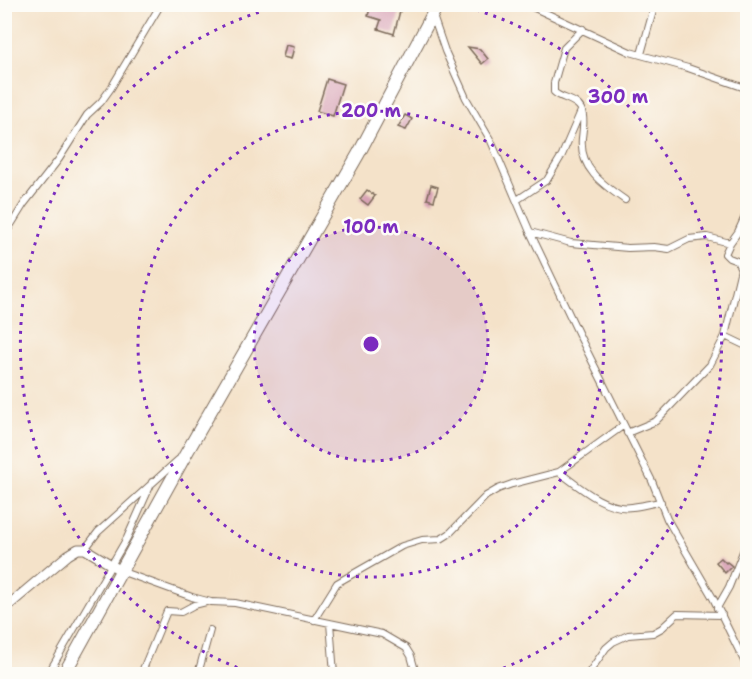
<svg xmlns="http://www.w3.org/2000/svg" width="752" height="679" viewBox="0 0 752 679" font-family="'Shantell Sans',sans-serif">
<style>
.building{fill:#d8a2b5}
.lines{fill:none;stroke-linecap:round;stroke-linejoin:round}
.street-casing{stroke:#7c6a5a;stroke-width:8}
.secondary-casing{stroke:#7c6a5a;stroke-width:11}
.highway-casing{stroke:#7c6a5a;stroke-width:14}
.street{stroke:#fff;stroke-width:6}
.secondary{stroke:#fff;stroke-width:9}
.highway{stroke:#fff;stroke-width:12}
.ring{fill:none;stroke:#7b2cbf;stroke-width:3;stroke-dasharray:3 6}
.centre{fill:#7b2cbf;stroke:#fdfcf7;stroke-width:3}
.ring-label{font-size:18px;text-anchor:middle;font-weight:bold;fill:#7b2cbf;stroke:#fdfcf7;stroke-width:5;stroke-linejoin:round;paint-order:stroke}
</style>
<rect width="100%" height="100%" fill="#fdfcf7"/>
<filter id="ink" filterUnits="userSpaceOnUse"><feTurbulence type="fractalNoise" baseFrequency=".0167" numOctaves="2"/><feDisplacementMap in="SourceGraphic" scale="12" xChannelSelector="R" yChannelSelector="G"/><feConvolveMatrix kernelMatrix="1 2 1 2 8 2 1 2 1" color-interpolation-filters="sRGB"/></filter>
<filter id="wash" filterUnits="userSpaceOnUse"><feTurbulence type="fractalNoise" baseFrequency=".008" numOctaves="4" result="noise"/><feDisplacementMap in="SourceGraphic" scale="24" xChannelSelector="R" yChannelSelector="G"/><feGaussianBlur stdDeviation="1.35" result="paint"/><feColorMatrix in="noise" values="0 0 0 0 0 0 0 0 0 0 0 0 0 0 0 0 0 1.4 0 .05"/><feComposite in="paint" operator="in"/></filter>
<g filter="url(#wash)">
<rect width="100%" height="100%" fill="#f4e2c9"/>
<g id="blocks">
<path class="building" d="M371,4L384,9L385,6L400,11L394,34L378,29L381,20L368,16Z
M286,45L294,47L291,59L283,57Z
M468,47L480,49L488,59L482,64Z
M327,79L343,84L333,116L317,111Z
M405,115L412,119L406,130L398,127Z
M431,185L438,187L434,201L427,199Z
M367,190L375,196L368,205L360,199Z
M721,558L726,563L727,562L732,566L725,573L716,562Z"/>
</g>
</g>
<g filter="url(#ink)">
<use href="#blocks" fill-opacity="0" stroke="#7c6a5a" stroke-width="1.5"/>
<g class="lines">
<defs>
<path id="street" d="M526,4L630,52L688,68L748,89
M433,16L445,51L466,98L491,141L530,232L581,339L652,481L667,519L713,598L748,669
M583,29L564,48L554,83V92C561,99 576,99 581,109C585,117 583,129 582,138C579,168 602,184 625,200
M641,54L655,4
M517,200L547,180L562,155L581,111
M530,232L571,243L628,248L654,247L669,249L689,239L707,237L730,243
M4,236L24,204L59,159L87,115L101,102L111,88L161,4
M725,336L748,347
M627,433L656,421L710,365L725,336L741,269L737,261L729,258L725,254L730,243L738,232L748,210
M559,472C578,486 606,511 632,507C642,506 651,503 661,502
M85,549L98,532L178,460
M123,572L192,597L211,602L235,603L382,634L406,648L411,656L416,674
M717,608L729,587L748,539
M314,620L337,583L402,546L422,540L441,539L449,534L486,496L498,489L512,484L559,472L624,425
M330,623L334,674
M48,674L127,538L152,482
M141,674L167,611L181,612L194,605L206,602
M198,674L210,630
M588,674L606,648L613,642L628,635L653,633L662,628L677,614L722,615"/>
<path id="secondary" d="M4,609L68,555L78,549H85L123,572"/>
<path id="highway" d="M64,674L187,452L359,153L438,4"/>
</defs>
<use href="#street" class="street-casing"/>
<use href="#secondary" class="secondary-casing"/>
<use href="#highway" class="highway-casing"/>
<use href="#street" class="street"/>
<use href="#secondary" class="secondary"/>
<use href="#highway" class="highway"/>
</g>
</g>
<circle cx="371" cy="344" r="117" fill="#7b2cbf" fill-opacity=".12"/>
<g class="ring">
<circle cx="371" cy="344" r="117"/>
<circle cx="371" cy="344" r="233"/>
<path d="M254 674A350 350 0 0 1 283 5M459 5A350 350 0 0 1 488 674"/>
</g>
<circle cx="371" cy="344" r="9" class="centre"/>
<g class="ring-label">
<text x="618" y="103">300 m</text>
<text x="371" y="117">200 m</text>
<text x="371" y="233">100 m</text>
</g>
<rect width="752" height="679" fill="none" stroke="#fdfcf7" stroke-width="24"/>
</svg>
